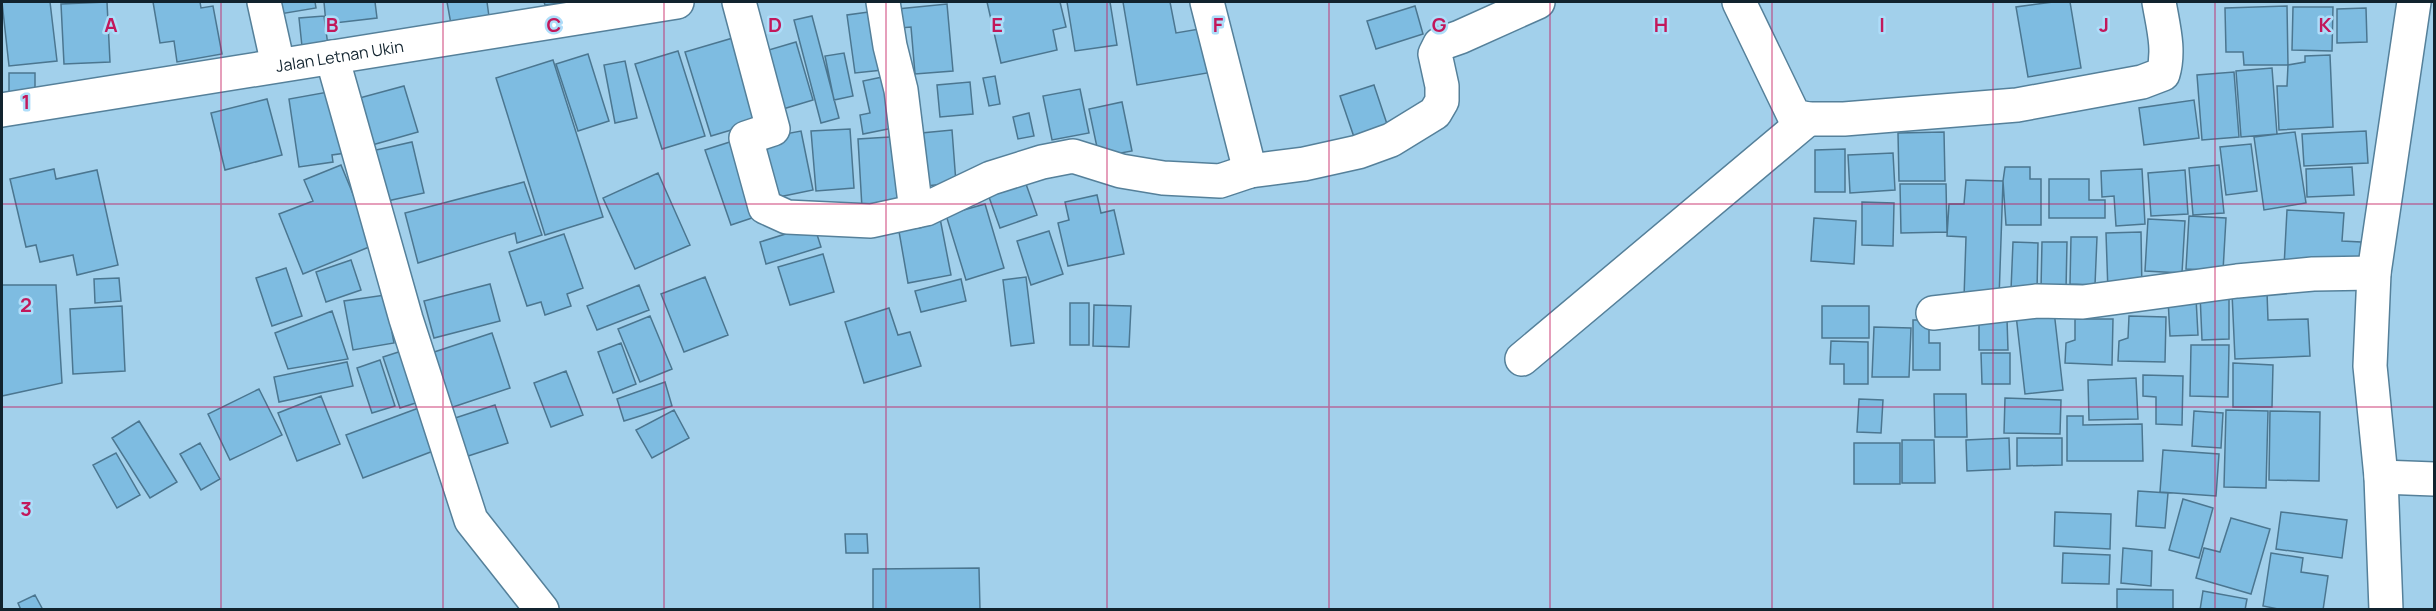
<svg xmlns="http://www.w3.org/2000/svg" width="2436" height="611" viewBox="0 0 2436 611" font-family="Manrope,sans-serif">
<style>
.building{fill:#7ebce1;stroke:#4b7690;stroke-width:1.5}
.lines{fill:none;stroke-linecap:round;stroke-linejoin:round}
.minor-casing{stroke:#55809a;stroke-width:36}
.minor{stroke:#fff;stroke-width:33}
.grid{fill:none;stroke:#c2185b;stroke-width:1.5;stroke-opacity:0.55}
.labels{text-anchor:middle;dominant-baseline:central;stroke-width:5;stroke-linejoin:round;paint-order:stroke}
.street-label{font-size:16px;fill:#11232e;stroke:#aeddf9}
.grid-label{font-size:20px;text-anchor:middle;font-weight:bold;fill:#c2185b;stroke:#aeddf9;stroke-width:5;stroke-linejoin:round;paint-order:stroke}
</style>
<rect width="100%" height="100%" fill="#a2d0eb"/>
<path class="building" d="M2,2H50L57,61L9,66Z
M107,2L110,62L64,64L61,4Z
M153,2H200L201,8L213,6L222,54L177,62L174,41L160,43Z
M278,2H315L316,8L280,14Z
M324,2H375L377,18L326,24Z
M447,2H487L490,24L452,30Z
M544,2H572L545,5Z
M987,2H1060L1066,27L1053,30L1057,50L1001,63Z
M1067,2H1110L1117,45L1075,51Z
M1123,2H1170L1176,33L1211,27L1219,71L1137,85Z
M2053,2H2070L2081,68L2028,77L2016,7Z
M947,4L953,71L915,74L911,27L888,29L887,10Z
M1415,6L1423,34L1376,49L1367,21Z
M2287,6L2288,65H2244L2243,52H2226L2225,8Z
M2293,7H2333L2332,51L2292,50Z
M2366,8L2367,42L2337,43V9Z
M883,10L892,69L855,73L847,15Z
M324,16L329,53L303,56L299,18Z
M812,16L839,118L821,123L794,20Z
M743,35L768,119L711,136L685,52Z
M796,42L813,100L773,112L755,54Z
M678,51L705,136L662,149L635,64Z
M844,53L853,96L834,100L825,56Z
M588,54L609,121L578,131L556,64Z
M2330,55L2333,127L2279,130L2277,86H2287L2288,65L2305,62V56Z
M553,60L603,217L545,235L496,78Z
M625,61L637,118L615,123L604,65Z
M2272,68L2277,134L2241,137L2236,71Z
M2234,72L2239,137L2202,140L2197,75Z
M9,73H35V95H9Z
M892,75L903,126L863,134L860,115L870,113L863,81Z
M995,76L1000,104L989,106L983,78Z
M970,82L973,114L940,117L937,85Z
M1374,85L1388,127L1354,137L1340,96Z
M404,86L418,132L365,147L352,100Z
M1080,89L1089,133L1052,140L1043,96Z
M339,90L353,152L332,155L333,162L299,167L289,99Z
M267,99L282,155L225,170L211,113Z
M2194,100L2199,138L2144,145L2139,108Z
M1122,102L1132,151L1099,157L1089,109Z
M1029,113L1034,136L1018,139L1013,117Z
M850,129L854,188L816,191L811,131Z
M952,130L956,183L915,187L911,134Z
M801,131L813,190L764,200L753,140Z
M2366,131L2368,163L2304,166L2302,134Z
M1944,132L1945,181H1899L1898,133Z
M2295,132L2306,203L2264,210L2254,137Z
M906,136L910,206L862,208L858,139Z
M739,139L764,214L731,225L705,150Z
M412,142L424,193L378,203L367,152Z
M2251,144L2257,191L2226,195L2220,147Z
M1845,149V192H1815V150Z
M1893,153L1895,190L1850,193L1848,155Z
M341,165L374,245L303,274L279,214L313,201L304,180Z
M2219,165L2224,213L2193,215L2189,168Z
M2005,167H2030V179H2041V225H2006L2003,181Z
M2352,167L2354,195L2307,197L2306,169Z
M54,169L56,179L97,170L118,265L77,275L73,255L40,262L36,245L26,247L10,179Z
M2142,169L2145,224L2116,226L2114,196L2102,197L2101,171Z
M1021,170L1037,215L1000,228L984,183Z
M2185,170L2188,214L2151,216L2148,173Z
M658,173L690,245L635,269L603,198Z
M2049,179H2089V200H2105V218H2049Z
M1966,180L2003,181L1999,299L1964,298L1966,237L1947,236L1949,204H1964Z
M524,182L542,235L517,243L515,233L418,263L405,213Z
M1900,184H1946L1947,232L1901,233Z
M1097,195L1101,213L1114,210L1124,254L1068,266L1058,223L1069,220L1065,202Z
M1862,202L1894,203L1893,246L1862,245Z
M985,204L1004,268L966,280L946,215Z
M2287,210L2344,213L2342,241L2361,242L2359,271L2284,267Z
M939,213L951,275L908,283L897,220Z
M2189,216L2226,218L2223,271L2186,269Z
M1814,218L1856,221L1854,264L1811,261Z
M2148,219L2185,221L2182,273L2145,271Z
M814,225L821,247L766,264L760,242Z
M1049,231L1063,274L1031,285L1017,241Z
M2141,232L2142,292H2108L2106,233Z
M564,234L583,288L567,294L571,306L545,315L541,302L527,306L509,252Z
M2071,237H2097L2095,285L2070,284Z
M2013,242L2038,243L2037,291L2011,290Z
M2042,242H2067L2066,291L2041,289Z
M823,254L834,292L790,305L778,267Z
M351,260L361,290L326,302L316,272Z
M286,268L302,316L272,326L256,278Z
M705,277L728,335L684,352L661,294Z
M1026,277L1034,343L1011,346L1003,280Z
M119,278L121,301L95,303L94,279Z
M961,279L966,301L921,312L915,291Z
M490,284L500,321L434,338L424,301Z
M2,285H56L62,383L2,396Z
M639,285L649,310L597,330L587,306Z
M2267,292L2268,320L2308,319L2310,356L2235,359L2232,293Z
M2200,294H2229V339L2202,340Z
M385,295L394,343L353,350L344,301Z
M2196,298L2198,335L2170,336L2168,299Z
M1070,303H1089V345H1070Z
M1094,305L1131,306L1129,347L1093,346Z
M122,306L125,371L73,374L70,309Z
M1822,306H1869V338H1822Z
M889,308L898,335L910,332L921,366L864,383L845,322Z
M332,311L348,359L288,369L275,333Z
M2054,311L2063,390L2025,394L2016,315Z
M650,316L672,369L640,382L618,329Z
M2129,316L2166,317L2165,362L2118,361L2119,341L2128,338Z
M2007,319L2008,350H1979V320Z
M2075,319H2113L2112,365L2065,363L2066,343L2075,340Z
M1913,320H1929V343H1940V370H1913Z
M1874,327L1911,328L1909,377H1872Z
M492,333L510,388L444,410L425,355Z
M1831,341L1868,342V384H1844V364H1830Z
M621,343L636,384L613,393L598,352Z
M2191,345H2229L2228,397L2190,396Z
M411,348L428,399L400,408L383,357Z
M1981,353H2010V384H1982Z
M380,360L395,406L372,413L357,368Z
M347,362L353,386L279,402L274,377Z
M2233,363L2273,365L2272,407H2233Z
M566,371L583,415L551,427L534,383Z
M2143,375L2183,376L2182,425L2156,424V397L2143,396Z
M2136,378L2138,419L2089,420L2088,380Z
M665,382L672,406L624,421L617,399Z
M259,389L282,435L230,460L208,414Z
M1934,394H1966L1967,437H1935Z
M321,396L340,444L297,461L278,413Z
M2005,398L2061,400L2060,434L2004,433Z
M1859,399L1883,400L1881,433L1857,432Z
M495,405L508,443L462,458L449,420Z
M424,406L441,448L363,478L346,435Z
M674,410L689,438L652,458L636,430Z
M2226,410L2268,411L2266,488L2224,487Z
M2194,411L2223,413L2221,448L2192,446Z
M2270,411L2320,412L2319,481L2269,480Z
M2067,416H2083V425L2142,424L2143,461H2067Z
M139,421L177,482L150,498L112,438Z
M2009,438L2010,469L1967,471L1966,440Z
M2017,438H2062V465L2017,466Z
M1902,440H1934L1935,483H1902Z
M200,443L220,479L201,490L180,454Z
M1854,443H1900V484H1854Z
M2163,450L2219,454L2216,496L2160,492Z
M116,453L140,495L117,508L93,465Z
M2138,491L2168,493L2165,528L2136,526Z
M2183,499L2213,508L2199,558L2169,550Z
M2055,512L2111,514L2110,549L2054,546Z
M2281,512L2347,520L2342,558L2276,549Z
M2231,518L2270,529L2251,594L2196,578L2204,548L2220,552Z
M845,534H867L868,553H846Z
M2123,548L2152,551L2151,586L2121,583Z
M2063,553L2110,555L2109,584L2062,583Z
M2271,553L2303,558L2301,572L2328,576L2323,610H2283L2263,606Z
M979,568L980,610H873V569Z
M2117,589L2173,590V610H2117Z
M2203,591L2247,599L2245,610H2200Z
M35,595L43,610H21L18,603Z"/>
<g class="lines">
<defs>
<g id="minor">
<path d="M264,2L278,65"/>
<path d="M739,2L773,129L746,138L765,207L787,217L871,221L926,209L991,178L1042,162L1073,156L1121,171L1163,178L1220,181L1250,171L1304,164L1358,152L1391,140L1435,113L1442,101V86L1435,54L1440,44L1460,37L1538,2"/>
<path d="M883,2L890,46L901,90L916,211"/>
<path d="M1207,2L1250,171"/>
<path d="M1739,2L1794,116L1808,119H1844L2017,105L2142,82L2163,74C2170,50 2163,26 2159,2"/>
<path d="M332,57L406,319L471,520L542,610"/>
<path id="s1" d="M2,110L677,2"/>
<path d="M1933,313L2037,301L2083,302L2237,281L2313,274L2374,273"/>
<path d="M1522,359L1808,119"/>
<path d="M2381,477L2434,479"/>
<path d="M2386,610L2381,477L2370,366L2374,273L2414,2"/>
</g>
</defs>
<use href="#minor" class="minor-casing"/>
<use href="#minor" class="minor"/>
</g>
<path class="grid" d="M221,2V610M443,2V610M664,2V610M886,2V610M1107,2V610M1329,2V610M1550,2V610M1772,2V610M1993,2V610M2215,2V610M2,204H2434M2,407H2434"/>
<g class="labels">
<g class="street-label">
<text stroke="none"><textPath href="#s1" startOffset="342">Jalan Letnan Ukin</textPath></text>
</g>
</g>
<g class="grid-label">
<text x="111" y="32">A</text>
<text x="332" y="32">B</text>
<text x="554" y="32">C</text>
<text x="775" y="32">D</text>
<text x="997" y="32">E</text>
<text x="1218" y="32">F</text>
<text x="1439" y="32">G</text>
<text x="1661" y="32">H</text>
<text x="1882" y="32">I</text>
<text x="2104" y="32">J</text>
<text x="2325" y="32">K</text>
<text x="26" y="109">1</text>
<text x="26" y="312">2</text>
<text x="26" y="516">3</text>
</g>
<rect width="2436" height="611" fill="none" stroke="#11232e" stroke-width="6"/>
</svg>
